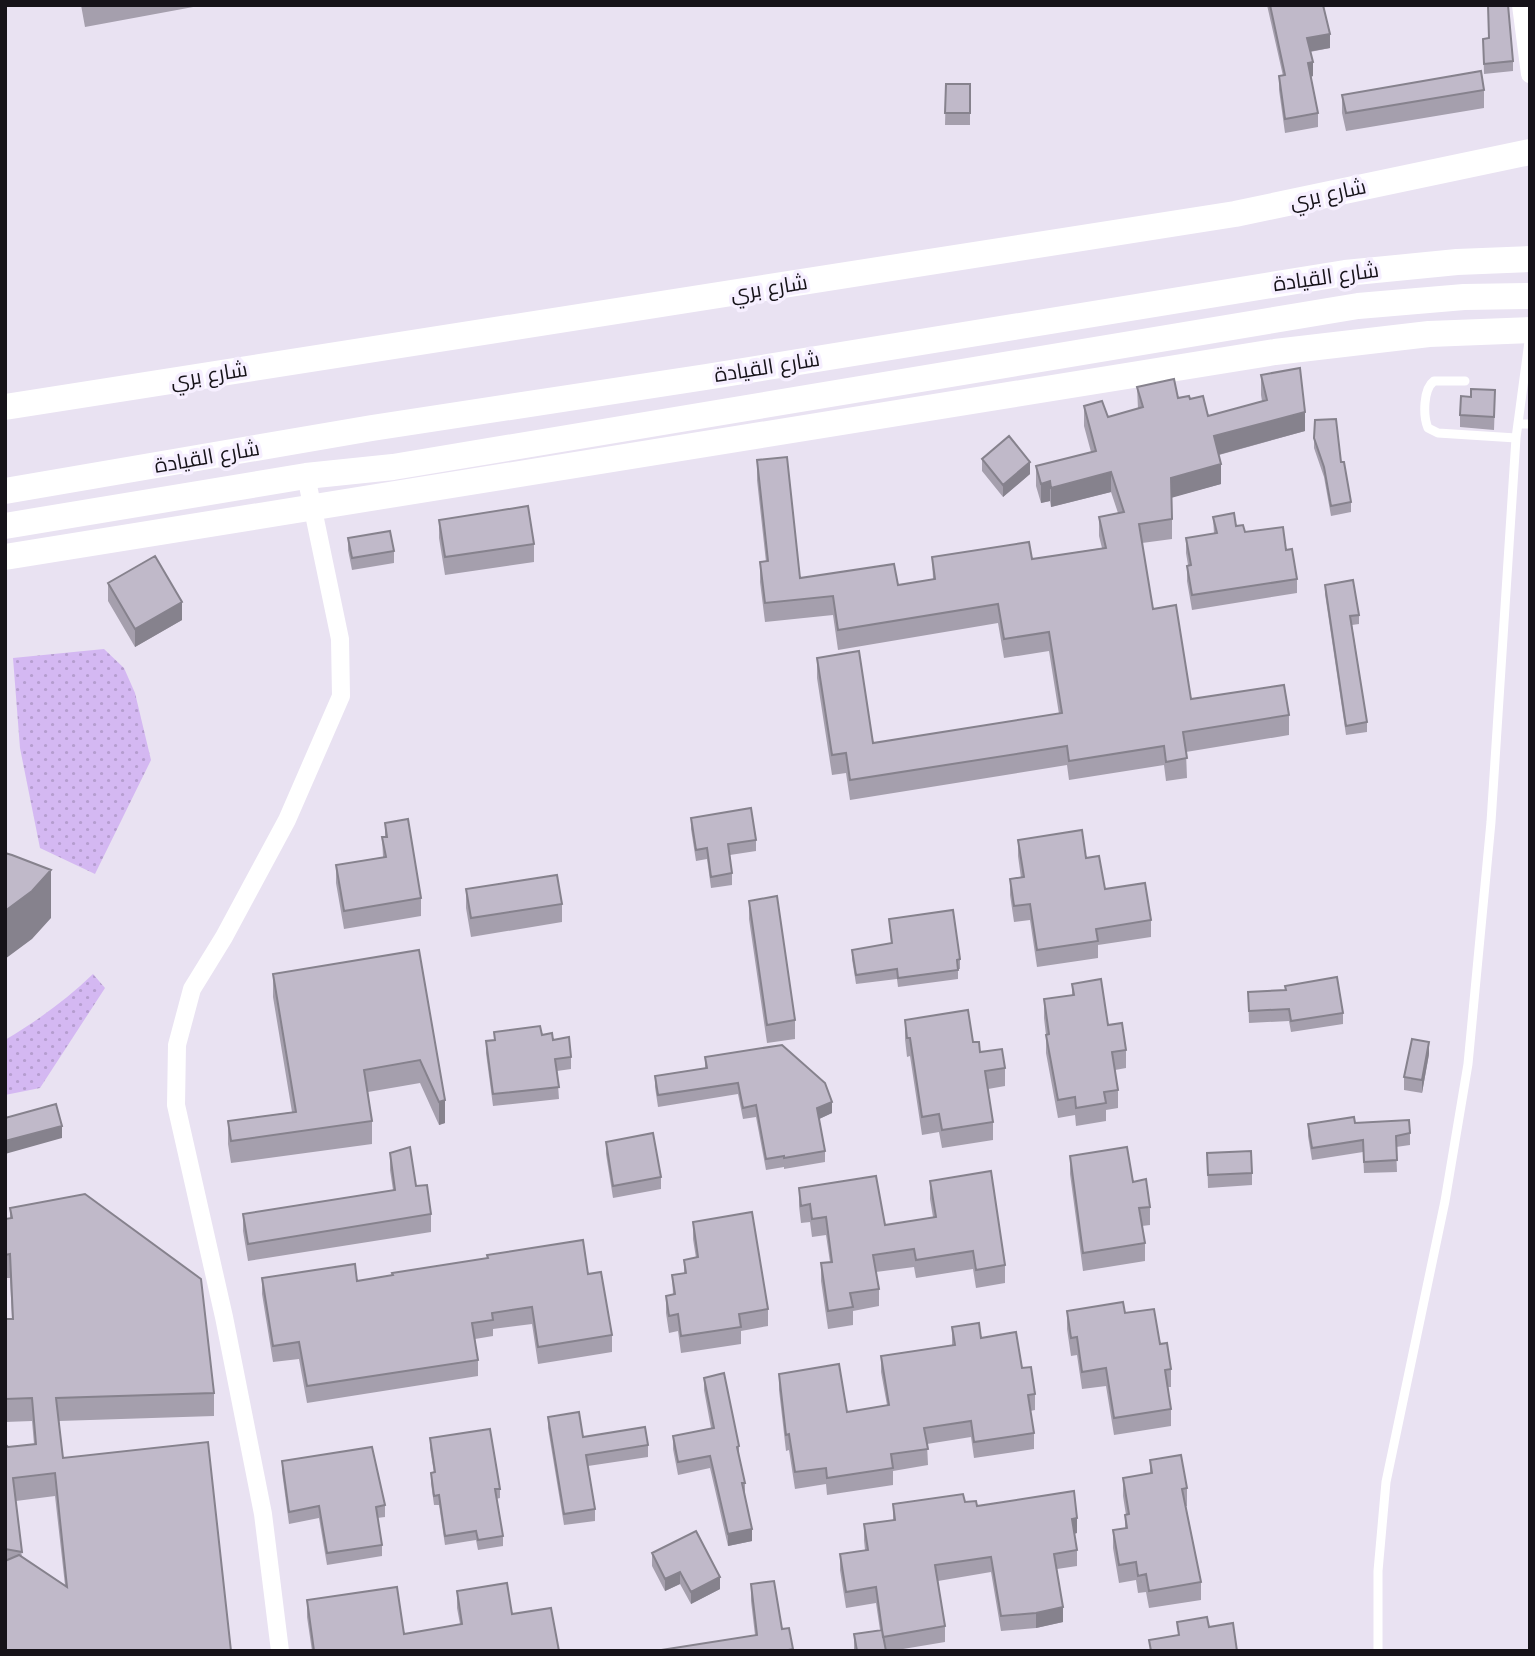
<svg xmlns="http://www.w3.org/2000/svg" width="1535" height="1656" viewBox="0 0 1535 1656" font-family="'Libre Baskerville',Cairo,serif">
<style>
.grass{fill:url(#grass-dots)}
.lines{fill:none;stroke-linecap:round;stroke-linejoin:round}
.lane{stroke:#fff;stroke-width:9}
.street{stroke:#fff;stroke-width:18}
.secondary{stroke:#fff;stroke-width:26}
.wall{fill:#a59fad;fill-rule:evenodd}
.shaded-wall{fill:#86828d}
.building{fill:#c0b9c9;stroke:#86828d;stroke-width:2}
.labels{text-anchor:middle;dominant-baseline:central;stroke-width:7;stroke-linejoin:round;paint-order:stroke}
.street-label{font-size:21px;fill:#161319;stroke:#f6efff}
</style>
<defs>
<pattern id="grass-dots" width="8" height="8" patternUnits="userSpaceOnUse" patternTransform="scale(1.75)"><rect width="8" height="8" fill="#d4b8f2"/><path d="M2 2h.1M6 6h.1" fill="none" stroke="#b59dcf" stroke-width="1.8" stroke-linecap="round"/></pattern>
</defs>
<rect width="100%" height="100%" fill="#e9e2f2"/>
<path class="grass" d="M104,649L124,668L135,693L151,760L95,874L40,848L20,748L13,658Z
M93,974L105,988L40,1088L5,1095V1040C37,1021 66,1000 93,974Z"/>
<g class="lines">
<path class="lane" d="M1465,381H1434C1423,389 1423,416 1428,428L1438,433L1516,438
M1519,424H1530
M1378,1651V1571L1386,1482L1445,1201L1468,1064L1491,822L1516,438L1530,334"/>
<path class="street" d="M1521,5L1530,74
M280,1651L263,1514L224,1317L176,1105L177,1045L192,989L224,937L287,820L341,696L340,639L306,476"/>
<path class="secondary" d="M5,407L1235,214L1530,152
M5,491L372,428L706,377L1345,273L1457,262L1530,259
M5,526L306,476L393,467L1358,306L1464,297L1530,296
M5,557L1275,352L1429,334L1530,330"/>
</g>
<path class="wall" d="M81,5H204L85,27Z
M1267,5H1323L1330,48L1310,52L1313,76L1311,77L1318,113V127L1285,133L1279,90V76H1283Z
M1489,38L1513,61V71L1484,74L1483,39Z
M946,84H970V125H945Z
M1484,90V108L1346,131L1342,113V95Z
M1261,375L1305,431L1219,455L1221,484L1172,497V539L1142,543L1153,609L1191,699L1289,715V735L1186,752L1187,778L1166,781L1164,765L1069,780L1067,765L850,800L846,773L832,775L817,678V658L873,743L1059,714L1049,651L1004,658L998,623L838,650L833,615L765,622L760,582V562H766L757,480V460L800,578L898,585L933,579L932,557L1032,559L1102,548L1099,536V517L1118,513L1111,492L1051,507L1050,501L1041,503L1036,486V466L1091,452L1084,426V406L1108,417L1138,409L1137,387L1178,398L1190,399L1208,416L1262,401L1261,395Z
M1495,402L1494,430L1460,427V415Z
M1314,438L1341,462L1351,502V512L1331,516L1324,477L1314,448Z
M982,459L1030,474L1003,497L982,471Z
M1213,517L1236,526L1245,532L1286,550L1297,579V593L1192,610L1187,581V566L1188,565L1186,553V538L1214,534Z
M439,520L534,544V562L445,575L439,538Z
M348,538L394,551V563L352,570L348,550Z
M108,583L182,620L135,647L108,601Z
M1325,585L1359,615V624L1352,625L1367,722V732L1346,735L1325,594Z
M691,818L756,840V851L730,855L732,873V885L711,888L707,859L696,861L691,829Z
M385,823L421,898V916L344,929L336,883V865L383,857L382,837H385Z
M1018,840L1086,858L1105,889L1151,920V937L1098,945V958L1037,967L1030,920L1014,922L1010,895V879L1021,878L1018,856Z
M466,889L562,904V922L471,937L466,908Z
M749,901L795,1020V1039L767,1043L749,919Z
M889,919L960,959V969H958V979L898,987L897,979L856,984L852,959V950L891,943Z
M419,950L445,1123L439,1125L420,1083L368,1092L372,1121V1144L231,1163L228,1144V1121L292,1112L273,997V974Z
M1072,984L1108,1025L1126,1050V1068L1115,1070L1118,1090V1108L1106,1110V1121L1076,1126L1075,1115L1058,1118L1046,1053V1035L1044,1018V999L1072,995Z
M1285,986L1343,1013V1024L1291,1032L1289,1021L1249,1023L1248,992L1285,990Z
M905,1020L973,1042L980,1052L1005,1068V1086L988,1089L993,1122V1140L942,1148L939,1132L922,1135L910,1056L907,1057L905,1039Z
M494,1032L542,1035L553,1040L571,1057V1069L557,1071L559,1099L493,1106L486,1053V1041L494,1040Z
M1429,1054L1422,1093L1404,1090V1077Z
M705,1057L832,1113L819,1119L825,1151V1162L784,1169V1167L766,1170L756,1117L743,1119L738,1094L658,1107L655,1087V1076L705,1068Z
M1355,1123L1410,1133V1145L1396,1147L1397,1172L1364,1173L1363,1152L1312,1160L1308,1136V1124Z
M606,1142L661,1177V1189L613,1198L606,1154Z
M390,1153L416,1186L431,1214V1232L248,1261L243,1231V1214L393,1190L390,1170Z
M1207,1153L1252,1173V1185L1208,1188Z
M1070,1156L1133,1182L1150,1207V1225L1142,1226L1145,1243V1261L1083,1271L1070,1174Z
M930,1181L1005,1265V1283L976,1288L973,1269L916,1278L914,1267L876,1272L879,1289V1306L853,1311V1325L828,1329L821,1281V1263L830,1262L826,1235L812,1237L810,1222L801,1223L799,1206V1188L885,1225L933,1217L930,1199Z
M10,1208L214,1393V1416L59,1421L63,1458L231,1651H5V1444L8,1447L34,1444L32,1421L5,1422V1319H12L10,1278H5V1219H10ZM55,1496L65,1585L22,1558L16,1501Z
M693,1222L768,1309V1326L741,1331V1344L681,1353L678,1331L669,1333L666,1313V1296L673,1295L672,1275L684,1274V1260L696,1258L693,1239Z
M588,1274L612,1335V1352L538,1364L532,1324L493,1329V1336L475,1339L478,1360V1376L307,1403L299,1359L273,1362L262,1294V1278L357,1281Z
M1067,1311L1125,1313L1160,1344L1171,1369V1387H1168L1171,1409V1426L1114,1435L1106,1386L1082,1389L1077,1355L1071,1356L1067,1329Z
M952,1327L981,1338L1022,1368L1035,1394V1410L1030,1411L1034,1433V1449L974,1458L971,1437L927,1444L928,1465L893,1471V1485L827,1495L826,1484L795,1489L789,1450L786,1451L779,1390V1374L847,1412L887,1405L881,1372V1356L952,1345Z
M704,1378L739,1446V1456L745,1483V1495L752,1541L728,1546L710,1468L678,1475L673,1449V1436L711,1428L704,1390Z
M548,1417L583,1437L648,1445V1457L588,1466L595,1509V1521L564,1525L548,1428Z
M430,1438L500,1489V1498L496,1499L503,1536V1546L478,1550L476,1540L445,1545L439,1505H434L431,1483V1473H434L430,1448Z
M1150,1460L1187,1488V1506H1186L1201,1582V1600L1149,1608L1146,1592L1138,1593L1136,1580L1119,1583L1113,1548V1530L1125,1528V1515H1126L1123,1496V1478L1150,1474Z
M282,1461L385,1505V1517L377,1518L382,1545V1556L327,1565L319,1518L289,1524L282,1472Z
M965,1502L1077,1533L1074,1534L1077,1550V1566L1057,1569L1063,1622L1036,1628L1001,1631L991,1572L938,1581L945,1626V1642L891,1651H854V1634L880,1630L876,1603L846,1608L840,1570V1554L865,1550L864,1540V1524L893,1520V1504Z
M652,1553L720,1589L691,1604L680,1584L665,1591L652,1566Z
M751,1584L782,1629L789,1628L793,1651H655L755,1635L751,1601Z
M457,1591L512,1614L559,1651H312L307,1617V1600L404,1634L460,1624L457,1608Z"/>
<path class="shaded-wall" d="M1330,34V48L1307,52V38Z
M1313,62V76L1308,77V63Z
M1305,412V431L1214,456V436Z
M1030,462V474L1003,497V485Z
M1221,464V484L1171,498V478Z
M1111,472V492L1051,507V488Z
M1050,481V501L1041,503V484Z
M182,602V620L135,647V629Z
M51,870V918L32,939L5,959V911Z
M1429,1042V1054L1422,1093V1080Z
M445,1100V1123L439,1125V1102Z
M832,1102V1113L817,1120V1108Z
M62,1126V1138L5,1154V1141Z
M1077,1518V1533L1072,1534V1519Z
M752,1529V1541L728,1546V1534Z
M680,1572V1584L665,1591V1579Z
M720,1577V1589L691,1604V1592Z
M1063,1607V1622L1036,1628V1613Z"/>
<path class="building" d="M1270,5H1323L1330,34L1307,38L1313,62L1308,63L1318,113L1285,119L1279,76L1285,75Z
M1488,5H1508L1513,61L1484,64L1483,39L1489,38Z
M1481,71L1484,90L1346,113L1342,95Z
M946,84H970V113H945Z
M1300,368L1305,412L1214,436L1221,464L1171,478L1172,519L1139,524L1153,609L1176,605L1191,699L1284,685L1289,715L1183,732L1187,758L1166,762L1164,746L1069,761L1067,746L850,780L846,753L832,755L817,658L859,651L873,743L1062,713L1049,632L1004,639L998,604L838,630L833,596L765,603L760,562L768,561L757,460L787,457L800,578L894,564L898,585L935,579L932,557L1029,542L1032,559L1106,548L1099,517L1124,512L1111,472L1051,488L1050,481L1041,484L1036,466L1096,451L1084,406L1102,401L1108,417L1143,407L1137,387L1174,379L1178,398L1189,396L1190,399L1203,396L1208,416L1267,400L1261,375Z
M1471,389L1495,390L1494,417L1460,415L1461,396L1471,397Z
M1336,419L1341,462H1344L1351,502L1331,506L1324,467L1314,438L1315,420Z
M1009,436L1030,462L1003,485L982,459Z
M528,506L534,544L445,557L439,520Z
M1234,513L1236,526L1243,525L1245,532L1283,527L1286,550L1292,549L1297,579L1192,595L1187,566L1191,565L1186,538L1217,533L1213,517Z
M390,531L394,551L352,558L348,538Z
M155,556L182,602L135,629L108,583Z
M1353,580L1359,615L1350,616L1367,722L1346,726L1325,585Z
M751,808L756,840L728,844L732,873L711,877L707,848L696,850L691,818Z
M408,819L421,898L344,911L336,865L386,857L382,837H387L385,823Z
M1082,830L1086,858L1099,856L1105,889L1145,883L1151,920L1096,929L1098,941L1037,950L1030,904L1014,906L1010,879L1024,877L1018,840Z
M5,853L12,855L51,870L32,891L5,911Z
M557,875L562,904L471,918L466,889Z
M777,896L795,1020L767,1025L749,901Z
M953,910L960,959L957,960L958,970L898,978L897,969L856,975L852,950L892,943L889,919Z
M419,950L445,1100L439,1102L420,1060L364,1070L372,1121L231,1141L228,1121L296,1112L273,974Z
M1337,977L1343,1013L1291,1021L1289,1009L1249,1011L1248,992L1286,990L1285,986Z
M1101,979L1108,1025L1122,1023L1126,1050L1112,1052L1118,1090L1104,1092L1106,1103L1076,1108L1075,1097L1058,1100L1046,1035L1049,1034L1044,999L1074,995L1072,984Z
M968,1010L973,1042H979L980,1052L1002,1049L1005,1068L985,1071L993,1122L942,1130L939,1114L922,1117L910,1038H907L905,1020Z
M540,1026L542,1035L552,1033L553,1040L569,1037L571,1057L555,1059L559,1087L493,1094L486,1041L495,1040L494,1032Z
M1412,1039L1429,1042L1422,1080L1404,1077Z
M782,1045L825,1083L832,1102L817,1108L825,1151L784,1158V1156L766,1159L756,1105L743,1108L738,1083L658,1095L655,1076L707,1068L705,1057Z
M56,1104L62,1126L5,1141V1118Z
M1354,1117L1355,1123L1409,1120L1410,1133L1396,1136L1397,1160L1364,1162L1363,1140L1312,1148L1308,1124Z
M653,1133L661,1177L613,1186L606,1142Z
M410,1147L416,1186L427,1185L431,1214L248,1244L243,1214L395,1190L390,1153Z
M1127,1147L1133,1182L1146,1179L1150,1207L1139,1208L1145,1243L1083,1253L1070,1156Z
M1251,1151L1252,1173L1208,1175L1207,1153Z
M991,1171L1005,1265L976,1270L973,1251L916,1260L914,1249L873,1255L879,1289L850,1293L853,1307L828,1311L821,1263L832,1262L826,1217L812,1219L810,1204L801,1206L799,1188L876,1176L885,1225L936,1217L930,1181Z
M85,1194L201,1279L214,1393L56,1398L63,1458L208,1442L231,1651H5V1561L19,1555L67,1587L55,1473L13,1478L22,1552L5,1549V1444L8,1447L36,1444L32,1398L5,1399V1319H13L10,1254L5,1255V1219L12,1218L10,1208Z
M752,1212L768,1309L739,1314L741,1327L681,1336L678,1314L669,1316L666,1296L675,1294L672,1275L686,1273L684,1260L698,1257L693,1222Z
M583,1240L588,1274L601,1272L612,1335L538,1347L532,1307L492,1313L493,1320L472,1323L478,1360L307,1386L299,1342L273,1346L262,1278L355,1264L357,1281L393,1275L392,1273L488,1258L487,1255Z
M1123,1302L1125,1313L1154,1309L1160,1344L1167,1343L1171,1369L1165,1370L1171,1409L1114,1418L1106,1368L1082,1372L1077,1337L1071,1338L1067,1311Z
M979,1323L981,1338L1016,1332L1022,1368L1031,1367L1035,1394L1028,1395L1034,1433L974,1442L971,1421L924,1428L928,1449L891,1454L893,1468L827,1478L826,1468L795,1472L789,1434L786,1435L779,1374L839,1364L847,1412L889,1405L881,1356L955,1345L952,1327Z
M724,1373L739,1446L737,1447L745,1483H742L752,1529L728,1534L710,1456L678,1462L673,1436L714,1428L704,1378Z
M579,1412L583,1437L645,1427L648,1445L586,1455L595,1509L564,1514L548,1417Z
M490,1429L500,1489H495L503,1536L478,1540L476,1531L445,1536L439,1495L434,1496L431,1473L435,1472L430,1438Z
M372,1447L385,1505L376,1507L382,1545L327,1553L319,1506L289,1512L282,1461Z
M1181,1455L1187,1488L1182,1489L1201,1582L1149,1591L1146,1574L1138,1576L1136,1562L1119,1565L1113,1530L1127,1528L1125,1515L1129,1514L1123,1478L1152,1473L1150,1460Z
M1074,1491L1077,1518L1072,1519L1077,1550L1054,1554L1063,1607L1036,1613L1001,1616L991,1557L935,1565L945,1626L883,1637L876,1587L846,1592L840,1554L868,1550L864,1524L895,1520L893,1504L963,1494L965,1502L976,1501L977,1506Z
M696,1531L720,1577L691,1592L680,1572L665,1579L652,1553Z
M774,1581L782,1629L789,1628L793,1649L784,1651H655L757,1635L751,1584Z
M507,1583L512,1614L551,1608L559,1651H314L307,1600L397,1587L404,1634L462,1624L457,1591Z
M1207,1617L1209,1627L1233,1623L1237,1651H1151L1149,1640L1179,1635L1177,1622Z
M882,1630L886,1651H857L854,1634Z"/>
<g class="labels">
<g class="street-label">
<text transform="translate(1328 194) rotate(-12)">شارع بري</text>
<text transform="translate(1326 277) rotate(-8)">شارع القيادة</text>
<text transform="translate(769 288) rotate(-9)">شارع بري</text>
<text transform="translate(767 367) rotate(-9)">شارع القيادة</text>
<text transform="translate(209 375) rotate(-9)">شارع بري</text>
<text transform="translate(207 457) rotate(-10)">شارع القيادة</text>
</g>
</g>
<rect width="1535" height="1656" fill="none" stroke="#161319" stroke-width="14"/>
</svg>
